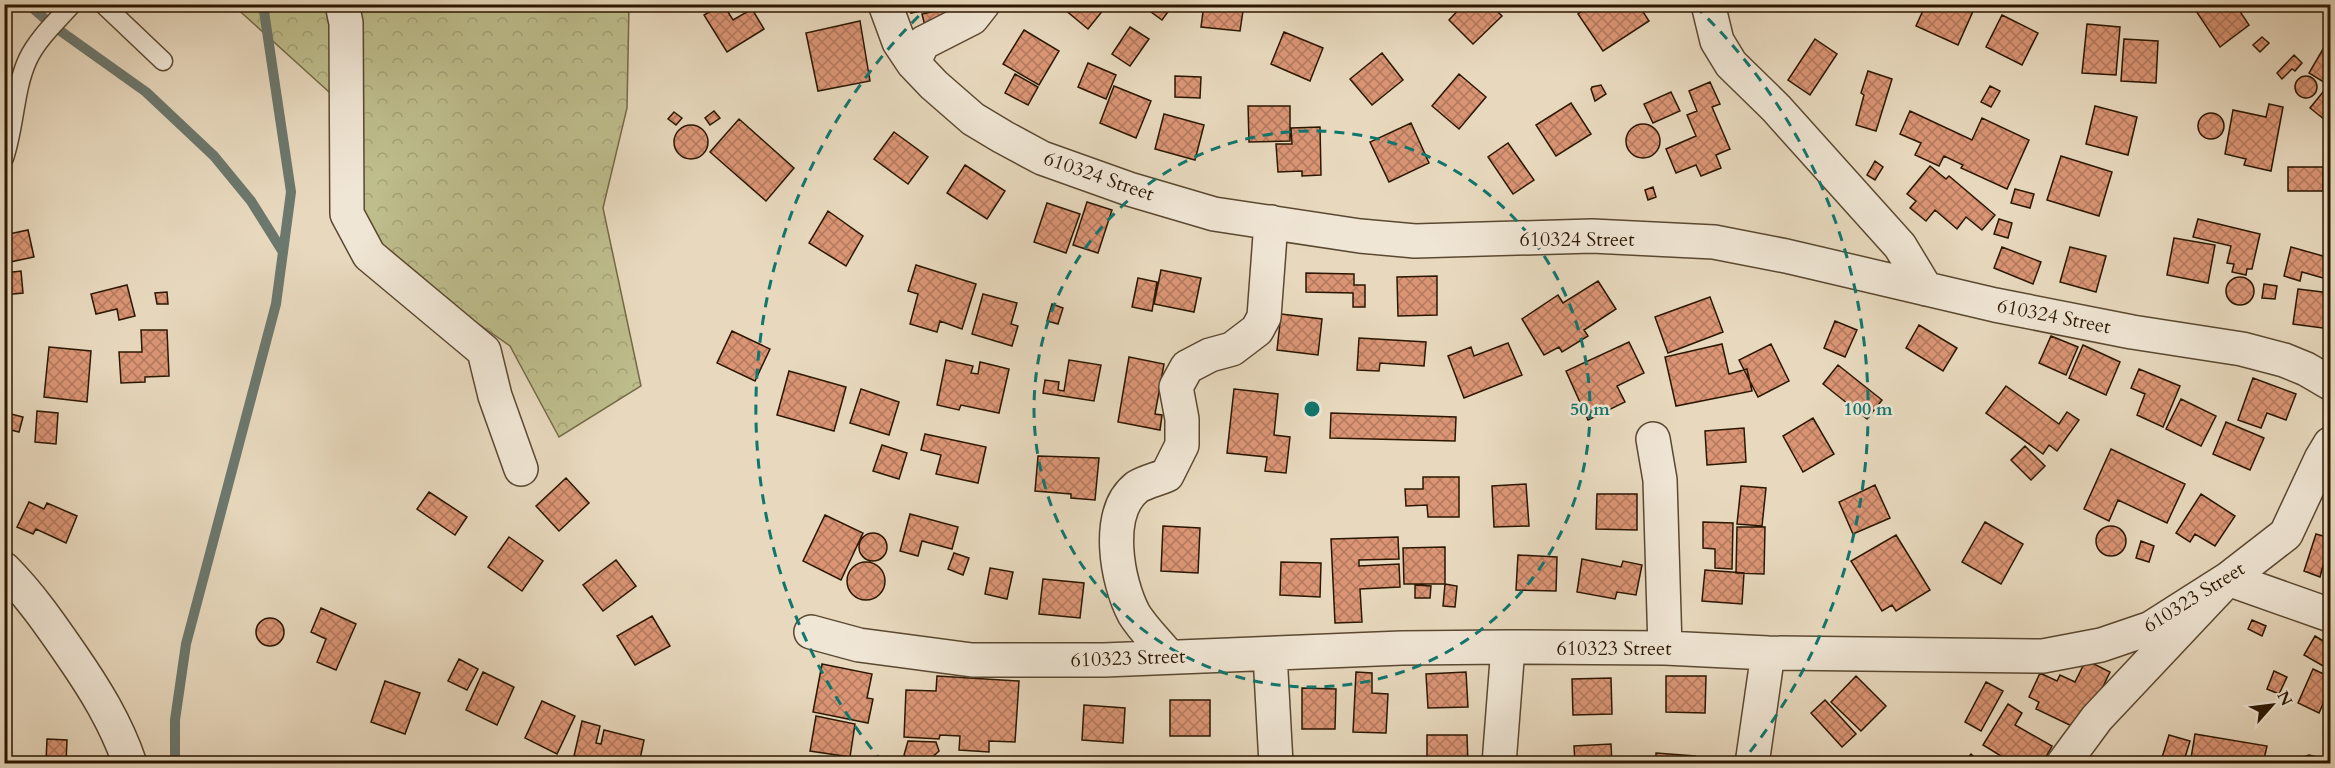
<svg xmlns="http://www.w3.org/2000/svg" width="2335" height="768" viewBox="0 0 2335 768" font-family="Cardo,serif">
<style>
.forest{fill:url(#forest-crowns);stroke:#746a46;stroke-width:1.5}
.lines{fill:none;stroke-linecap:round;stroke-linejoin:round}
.stream{stroke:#6c786e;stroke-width:10}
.building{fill:url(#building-cross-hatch);stroke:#2b1700;stroke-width:1.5}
.lane-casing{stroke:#5a4830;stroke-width:21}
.street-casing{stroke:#5a4830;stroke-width:36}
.lane{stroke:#f0e6d5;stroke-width:18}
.street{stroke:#f0e6d5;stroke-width:33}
.ring{fill:none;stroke:#0f766e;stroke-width:3;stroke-dasharray:10 8}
.labels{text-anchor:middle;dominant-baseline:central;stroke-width:5;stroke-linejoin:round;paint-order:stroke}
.street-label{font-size:20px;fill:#2b1700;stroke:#f0e6d5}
.centre{fill:#0f766e;stroke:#f0e6d5;stroke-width:3}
.ring-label{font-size:18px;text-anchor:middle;font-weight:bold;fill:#0f766e;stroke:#f0e6d5;stroke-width:5;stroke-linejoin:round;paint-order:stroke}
</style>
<defs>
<pattern id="forest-crowns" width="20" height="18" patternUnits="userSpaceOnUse" patternTransform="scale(1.5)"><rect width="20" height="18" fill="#bebd8c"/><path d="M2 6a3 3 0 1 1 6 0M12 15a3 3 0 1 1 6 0" fill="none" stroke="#a3a277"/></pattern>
<pattern id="building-cross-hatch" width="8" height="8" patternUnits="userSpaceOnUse" patternTransform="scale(1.5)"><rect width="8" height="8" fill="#db9575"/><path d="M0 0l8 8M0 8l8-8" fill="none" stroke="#b2795e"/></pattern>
</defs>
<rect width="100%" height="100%" fill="#e8d9be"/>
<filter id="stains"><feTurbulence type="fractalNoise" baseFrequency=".00333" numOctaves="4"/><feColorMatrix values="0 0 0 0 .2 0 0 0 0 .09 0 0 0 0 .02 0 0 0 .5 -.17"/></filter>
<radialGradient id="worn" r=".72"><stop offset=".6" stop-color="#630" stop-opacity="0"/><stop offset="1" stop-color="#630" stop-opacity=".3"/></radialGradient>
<path class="forest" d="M233,5H629L627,108L603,208L641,386L559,437L510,346L464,314L355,223L350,111Z"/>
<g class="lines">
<path class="stream" d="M28,4L52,25L146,92L214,156L251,201L283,252L276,304L186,644L175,720V764
M261,4L264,11L291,192L283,252"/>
</g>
<path class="building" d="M723,4L733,20L752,9L764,29L727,52L704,15Z
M909,4H948V5L911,13Z
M1058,4H1108L1088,29Z
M1140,4H1173V5L1162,20Z
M1204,4H1244L1240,31L1201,27Z
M1464,4H1490L1502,16L1473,44L1449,20Z
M1592,4H1638L1649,21L1603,51L1578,14Z
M1926,4H1964L1974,9L1958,45L1916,26Z
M2206,4H2235L2249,25L2220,47L2196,11Z
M944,9L946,21L925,26L922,14Z
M2002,15L2038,33L2022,65L1986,47Z
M860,21L870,81L818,91L806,33Z
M2087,24L2120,27L2116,75L2082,73Z
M1130,27L1149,39L1130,66L1112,54Z
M1024,30L1059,51L1039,85L1003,64Z
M1284,32L1323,48L1310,81L1271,64Z
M2262,37L2269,43L2260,52L2253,45Z
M2330,37V86L2309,73Z
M1815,39L1837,54L1810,95L1788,80Z
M2124,39L2158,41L2156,83L2121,81Z
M1382,53L1403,80L1372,105L1350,79Z
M2294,55L2302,63L2295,71L2292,69L2282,79L2277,73Z
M1088,63L1116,75L1106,99L1078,87Z
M1868,71L1892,79L1876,131L1856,125L1864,95L1861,93Z
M1015,74L1038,87L1028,105L1005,93Z
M1459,74L1486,97L1459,129L1432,106Z
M1175,76L1201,77L1200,98L1175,97Z
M2295 87a11 11 0 1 1 22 0a11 11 0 1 1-22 0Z
M1710,82L1720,104L1712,107L1730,149L1716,155L1721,168L1701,176L1696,165L1676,173L1666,149L1696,136L1687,115L1697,111L1689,91Z
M1601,85L1606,94L1595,101L1591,89L1592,87Z
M1114,86L1151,101L1136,138L1100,123Z
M1990,86L2000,91L1991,107L1981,102Z
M1671,92L1680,111L1653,123L1644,104Z
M2323,92L2330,97V124L2310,108Z
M1571,103L1591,134L1556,156L1536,125Z
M2269,104L2283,107L2271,171L2244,165L2246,159L2225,154L2233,110L2266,117Z
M1248,106H1290V141L1249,142Z
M2095,106L2137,117L2128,155L2086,144Z
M714,111L720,118L710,125L705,118Z
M1910,111L1972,140L1982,118L2029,140L2007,189L1961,168L1963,165L1944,156L1939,166L1915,155L1921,143L1900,134Z
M674,112L682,118L676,125L668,119Z
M2198 126a13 13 0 1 1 26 0a13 13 0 1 1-26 0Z
M1164,114L1204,125L1195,160L1155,149Z
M739,119L794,168L766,201L710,152Z
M1411,123L1429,163L1389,182L1370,142Z
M1626 141a17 17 0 1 1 34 0a17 17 0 1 1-34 0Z
M674 142a17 17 0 1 1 34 0a17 17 0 1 1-34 0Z
M1320,127L1321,175L1302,176V171L1278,172L1276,144H1292L1291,128Z
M894,132L928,157L908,184L874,159Z
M1508,143L1534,180L1513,194L1488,157Z
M2061,156L2112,172L2099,216L2047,200Z
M1875,161L1883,167L1875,180L1867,175Z
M965,165L1005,191L987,219L947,193Z
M2327,165H2330V206H2325Z
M1930,166L1946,179L1949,176L1995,215L1982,230L1966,217L1957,229L1935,210L1926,221L1910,208L1916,201L1907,194Z
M2288,167H2323V191H2288Z
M1653,187L1656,197L1648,200L1645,190Z
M2015,189L2034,194L2030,208L2011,203Z
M1087,202L1112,210L1098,253L1073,245Z
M1047,203L1080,214L1066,253L1034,242Z
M828,211L863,236L846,266L809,243Z
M1999,219L2012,223L2008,238L1994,234Z
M2198,219L2260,234L2252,269H2247L2246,275L2232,272L2234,264L2227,263L2231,246L2193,237Z
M28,230L34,257L10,262L8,253H4V235Z
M2174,238L2215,245L2208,283L2167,275Z
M2002,247L2041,262L2033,284L1994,268Z
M2070,247L2106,256L2096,292L2060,282Z
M2291,247L2330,258V280L2302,272L2300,281L2284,276Z
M916,265L976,284L962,329L940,321L937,332L910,324L918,294L908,291Z
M1161,270L1201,278L1194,312L1154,304Z
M21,271L23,293L4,295V273Z
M1306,273L1354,274V285H1365V307H1353V293L1306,292Z
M1437,276V315L1398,316L1397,277Z
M2226 291a14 14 0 1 1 28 0a14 14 0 1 1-28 0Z
M1138,278L1157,282L1152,311L1132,307Z
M1598,281L1616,309L1584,330L1588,336L1562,352L1559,347L1544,355L1522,319L1558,295L1563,303Z
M2264,284L2277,286L2275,299L2262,298Z
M127,285L135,316L119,320L117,309L96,314L91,294Z
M2298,289L2330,293V329L2293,324Z
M167,292L168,304H157L155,293Z
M983,294L1017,303L1011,324L1018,326L1012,346L972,334Z
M1710,297L1723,332L1668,353L1655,317Z
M1052,304L1063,308L1058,324L1047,321Z
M1281,314L1322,319L1318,355L1277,350Z
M1835,321L1857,330L1845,357L1824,348Z
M1919,325L1957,348L1943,371L1906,348Z
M141,330H167L169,376L145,377V382L121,383L119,352H142Z
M732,331L770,349L755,381L717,363Z
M2051,336L2078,347L2066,375L2039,363Z
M1359,338L1426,342L1424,366L1380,363L1379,371L1357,370Z
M1629,342L1644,373L1617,386L1625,402L1588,420L1566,371Z
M1508,343L1522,375L1464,398L1448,356L1471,347L1474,356Z
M1722,344L1729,374L1747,369L1752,391L1676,406L1665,357Z
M1771,344L1789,381L1758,397L1739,360Z
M2083,345L2120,362L2106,395L2069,378Z
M49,347L91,351L87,402L44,397Z
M1129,357L1164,364L1155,414L1162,415L1160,430L1118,422Z
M946,360L973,366L971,373L978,374L980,362L1009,369L999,413L961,405L959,410L937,405Z
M1069,360L1101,365L1094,401L1043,393L1045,380L1059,382L1058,390L1064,391Z
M1838,365L1882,400L1867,419L1823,384Z
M2139,369L2180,386L2163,427L2137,415L2145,394L2131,388Z
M789,371L846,387L834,431L777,415Z
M2253,378L2296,394L2286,420L2267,413L2261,428L2238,420Z
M2006,386L2059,424L2067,412L2079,420L2057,451L2049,445L2043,454L1986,413Z
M861,389L899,402L889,435L850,423Z
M1234,389L1278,394L1274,435L1290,437L1286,473L1265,471L1267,457L1227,453Z
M2181,399L2216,416L2201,446L2166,429Z
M37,411L58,413L56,444L35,442Z
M1331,413L1456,417L1455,441L1330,438Z
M11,414L23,417L19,432L7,429Z
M1813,418L1834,454L1803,472L1783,436Z
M2226,422L2264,438L2250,470L2213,454Z
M1744,428L1746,462L1707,465L1705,431Z
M925,434L986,447L978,483L936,474L941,455L921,450Z
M882,445L907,453L899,479L873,471Z
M2025,446L2045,466L2031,480L2011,460Z
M2111,449L2185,484L2167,523L2118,500L2109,521L2084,509Z
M1038,456L1099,458L1095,500L1071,498V494L1035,491Z
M1423,477H1459V517H1428L1427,505L1406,506L1405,489H1423Z
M566,478L589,503L559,531L536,506Z
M1526,484L1529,526L1494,527L1492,486Z
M1875,485L1890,518L1853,534L1839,502Z
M1741,486L1766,488L1762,526L1737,524Z
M429,492L467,517L455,535L417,509Z
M1597,494H1637V530L1596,529Z
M2201,494L2235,516L2215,546L2195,534L2190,542L2176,533Z
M29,502L44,509L47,503L77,516L66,543L36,529L33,534L17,527Z
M910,514L958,527L952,549L922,541L918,556L900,551Z
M825,515L863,533L841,580L803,561Z
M1703,522L1733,523L1732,569L1715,568V549L1703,548Z
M1985,522L2023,544L2001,584L1962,562Z
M2096 541a15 15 0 1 1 30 0a15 15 0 1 1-30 0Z
M1163,526L1200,528L1198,573L1161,571Z
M1737,527H1765L1764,574L1736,573Z
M859 547a14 14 0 1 1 28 0a14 14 0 1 1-28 0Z
M2316,534L2330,538L2320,577L2304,571Z
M1896,535L1930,590L1896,611L1892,605L1882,611L1851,561Z
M509,537L543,561L522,591L488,567Z
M1398,537L1399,559L1359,560V566L1399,564L1400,587L1360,589L1362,622L1335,623L1331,539Z
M2141,541L2154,546L2149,562L2136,558Z
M1445,547V584H1404L1403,548Z
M954,553L969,558L963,575L948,569Z
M1518,555L1557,557L1556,591L1516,590Z
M1582,559L1621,567L1623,561L1642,565L1636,595L1617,592L1615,599L1577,592Z
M616,560L636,586L603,611L583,585Z
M1281,562L1321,563L1320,597L1280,595Z
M847 581a19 19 0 1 1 38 0a19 19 0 1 1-38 0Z
M990,568L1013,572L1007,599L985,594Z
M1705,570L1744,573L1742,604L1702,601Z
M1043,579L1084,583L1080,618L1039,614Z
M1445,584L1457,586L1455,607L1443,606Z
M1415,585L1431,586L1430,598H1415Z
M321,608L356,624L336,670L317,662L326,639L311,632Z
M652,616L670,646L635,665L617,636Z
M256 632a14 14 0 1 1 28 0a14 14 0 1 1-28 0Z
M2252,620L2266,626L2262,636L2248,629Z
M2315,636L2330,645V670L2304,655Z
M459,659L478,669L467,690L448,681Z
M2086,660L2110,672L2095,703L2078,729L2036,709L2039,702L2029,697L2040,673L2057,681L2060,675L2075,682Z
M822,664L872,674L867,698L873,699L868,723L813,712Z
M2313,669L2330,677V688L2319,713L2298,703Z
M2274,671L2287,677L2279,694L2267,689Z
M483,672L514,687L497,725L466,710Z
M1356,672L1372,673V693L1388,694L1386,733L1353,732Z
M1466,672L1468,707L1428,708L1426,674Z
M937,676L1019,681L1015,742L989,741V752L959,750L960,736L940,735L939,739L904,737L906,690L936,691Z
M1666,676H1706L1705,713L1666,712Z
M1856,676L1886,706L1861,731L1831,702Z
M1611,678L1612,714L1573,715L1572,679Z
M385,681L420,693L405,734L371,722Z
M1986,682L2003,691L1981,731L1965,722Z
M1302,688L1336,689L1335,729H1302Z
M1170,700H1210V736H1170Z
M1825,700L1856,734L1842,747L1811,713Z
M542,701L575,716L557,754L525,738Z
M2008,704L2022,713L2015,725L2052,746L2042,764H2014L1983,745Z
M1084,705L1125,708L1123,743L1082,740Z
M816,716L855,724L850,757L810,751Z
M582,721L600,726L596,743L601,744L604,730L644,740L639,764H602L574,756Z
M2195,734L2267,746L2263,764H2190Z
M1427,735H1467L1468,764H1427Z
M2169,735L2190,741L2183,764H2160Z
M47,739L67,740L66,763L46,762Z
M908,741L936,742L939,751L928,761L913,764L904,755Z
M1611,744L1612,764H1575L1574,746Z
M1656,753L1695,756L1694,764H1656Z
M1971,754L1982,764H1963Z
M2309,755L2320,758L2325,764H2295L2298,759Z"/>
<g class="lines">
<defs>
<path id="lane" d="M103,4L163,61
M4,158C15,126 14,89 28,59C38,38 57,21 72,4"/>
<path id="street" d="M342,4L346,23L347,214L369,255L484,351L495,396L521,469
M885,4L899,42L913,63L934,85L973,119L1003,137L1042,158L1129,189L1214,214L1360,236L1415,241L1592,236L1714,242L1786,256L1995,305L2132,332L2242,349L2284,360L2306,369L2330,383
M1708,4L1717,41L1731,64L1776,108L1900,246L1926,289
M913,63L923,43L972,18L983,4
M1653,439L1660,480L1665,648
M4,569C30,595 50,624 70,653C95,689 116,723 130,764
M811,632L859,645L972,660H1104L1402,648L1508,647L1665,648L1768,653L2043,656L2101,645L2151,628L2228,579L2286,534L2321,459L2330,444
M1270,654L1276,764
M1169,657C1158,643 1143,629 1134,614C1117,582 1104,513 1137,487C1145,482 1158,479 1167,475L1182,445V419L1176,387L1187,367L1210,355L1232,349L1257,330L1264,317L1271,222
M1499,764L1508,647
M1752,764L1768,653
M2063,764L2097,718L2228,579L2330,615"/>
</defs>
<use href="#lane" class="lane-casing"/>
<use href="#street" class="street-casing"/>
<use href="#lane" class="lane"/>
<use href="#street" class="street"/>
</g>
<g class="ring">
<circle cx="1312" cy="409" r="278"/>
<path d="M883 763A556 556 0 0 1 929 6M1695 6A556 556 0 0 1 1741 763"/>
</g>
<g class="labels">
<g class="street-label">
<text transform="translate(1099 176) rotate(19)">610324 Street</text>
<text x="1577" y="239">610324 Street</text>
<text transform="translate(2054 316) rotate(11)">610324 Street</text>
<text transform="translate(2194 597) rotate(-32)">610323 Street</text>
<text x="1614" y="648">610323 Street</text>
<text transform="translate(1128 658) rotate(-2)">610323 Street</text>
</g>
</g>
<circle cx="1312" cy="409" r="9" class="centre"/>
<g class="ring-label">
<text x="1590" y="415">50 m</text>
<text x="1868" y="415">100 m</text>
</g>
<rect width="2335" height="768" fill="none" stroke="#e8d9be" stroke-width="24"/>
<rect x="6" y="6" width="2323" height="756" fill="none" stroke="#2b1700" stroke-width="3"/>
<rect x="12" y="12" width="2311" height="744" fill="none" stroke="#2b1700" stroke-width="1.5"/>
<g transform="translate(2272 705) rotate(62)" stroke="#f0e6d5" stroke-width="4.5" paint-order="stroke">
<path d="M0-4.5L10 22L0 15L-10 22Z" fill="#2b1700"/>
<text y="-9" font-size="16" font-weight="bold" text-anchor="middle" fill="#2b1700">N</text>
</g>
<rect width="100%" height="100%" filter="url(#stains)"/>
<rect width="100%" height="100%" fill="url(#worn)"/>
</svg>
